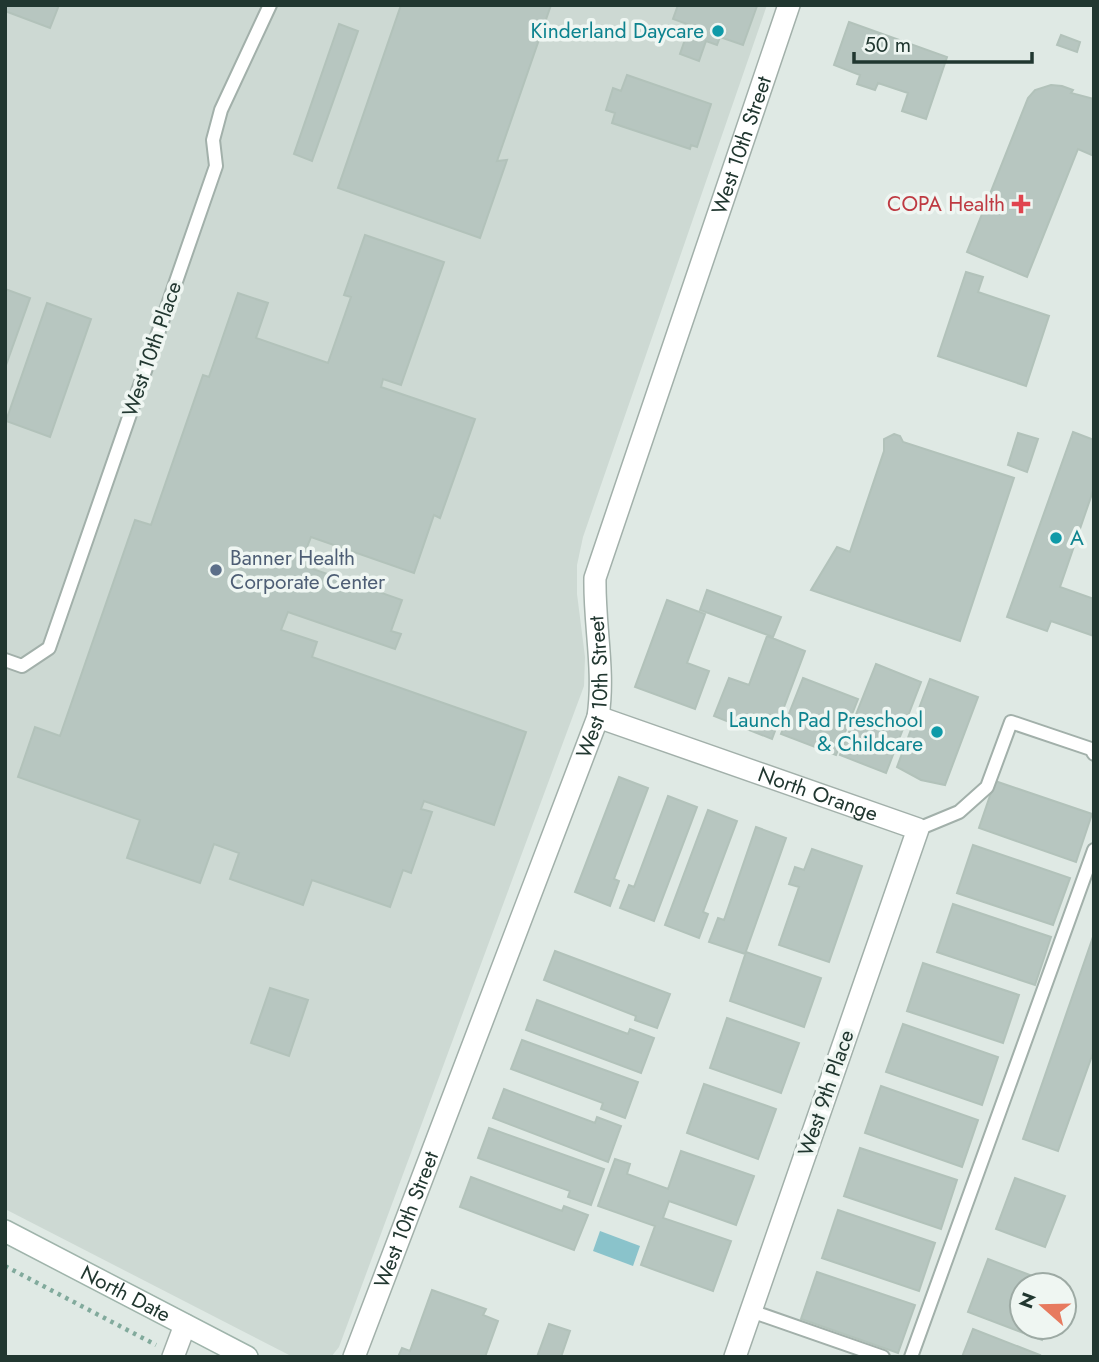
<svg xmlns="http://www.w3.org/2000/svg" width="1099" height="1362" viewBox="0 0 1099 1362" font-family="Jost,sans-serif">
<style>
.built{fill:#cdd9d3}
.water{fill:#8ac3cb}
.building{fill:#b7c6c0;stroke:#b2c2ba;stroke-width:2}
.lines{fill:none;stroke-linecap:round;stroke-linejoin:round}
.lane-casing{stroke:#a2b0aa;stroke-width:16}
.street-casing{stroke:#a2b0aa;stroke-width:24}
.secondary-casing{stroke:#9fb4ab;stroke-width:24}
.path{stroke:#81aa9c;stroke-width:4.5;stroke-dasharray:3.5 5;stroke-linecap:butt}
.lane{stroke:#fff;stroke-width:12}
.street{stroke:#fff;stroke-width:21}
.secondary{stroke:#fff;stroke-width:21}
.culture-dot{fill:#0f9aa8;stroke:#eff6f2;stroke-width:2.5}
.health-dot{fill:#e0444e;stroke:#eff6f2;stroke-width:2.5}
.service-dot{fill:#5c6f8a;stroke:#eff6f2;stroke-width:2.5}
.labels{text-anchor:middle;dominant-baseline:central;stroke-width:7;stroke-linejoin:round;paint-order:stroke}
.culture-label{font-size:21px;fill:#0d838f;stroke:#eff6f2;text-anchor:end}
.street-label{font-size:21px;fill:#213730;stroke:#eff6f2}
.health-label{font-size:21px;fill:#be3a42;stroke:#eff6f2;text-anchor:end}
.service-label{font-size:21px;fill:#4e5e75;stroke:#eff6f2;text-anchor:start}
</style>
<rect width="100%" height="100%" fill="#dfe9e4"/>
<path class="built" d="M5,5H767L583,537L577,565V594L585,657L584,686L339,1347L331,1357H293L5,1209Z"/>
<path class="water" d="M600,1231L640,1246L633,1266L593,1251Z"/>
<path class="building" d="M5,5H59L50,28L5,11Z
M401,5H551L497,161L507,160L480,238L338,188Z
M678,5H754L757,6L743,45L720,37L717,45L706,41L699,61L680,54L690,25L673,19Z
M849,22L947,57L926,119L902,111L908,93L878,83L875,90L857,84L860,75L834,65Z
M339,24L358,31L312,161L294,154Z
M1061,35L1080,42L1077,52L1057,45Z
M627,75L711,104L697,147L691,145L690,149L612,123L615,113L606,110L613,88L621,91Z
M1051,85L1062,86L1073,90L1071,93L1094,99V156L1078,149L1027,277L967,252L1028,98L1035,90Z
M365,235L444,262L401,385L383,379L381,387L475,419L440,518L434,515L414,573L311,537L304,555L311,558L307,567L402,600L391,631L401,634L395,649L288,612L281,630L317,642L312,657L526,732L494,825L424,801L421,809L432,812L411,873L403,870L390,907L312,880L303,905L230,879L239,853L214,844L200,883L127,858L140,820L18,777L35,727L60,736L135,520L151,525L203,375L209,377L238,293L268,303L256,338L328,363L351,297L344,295Z
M966,272L983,277L978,292L1049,316L1026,386L938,356Z
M5,289L30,298L5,368Z
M47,303L91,319L50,437L6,421Z
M1073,432L1094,440V488L1060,587L1094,599V636L1051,621L1047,631L1007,617Z
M1018,433L1038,439L1027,472L1008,465Z
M894,434L900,436L903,442L1014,478L960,641L811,590L837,547L850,552L884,451V439Z
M707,590L781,617L773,637L700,610Z
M667,600L705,614L687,663L709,671L695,709L635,687Z
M767,636L805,651L772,739L714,716L729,678L749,685Z
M876,664L921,682L886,773L840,755Z
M803,678L858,699L836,755L781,734Z
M930,679L978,697L945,785L921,780L897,767Z
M619,777L648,788L614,879L619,881L610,906L575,892Z
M995,781L1092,814L1076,862L979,828Z
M668,796L697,807L654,921L620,908L629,885L634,887Z
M708,810L737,821L703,912L708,914L699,938L665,925Z
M756,827L786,838L745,954L709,942L718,918L724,920Z
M973,845L1070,878L1053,925L957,893Z
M812,849L862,866L829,962L779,945L799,887L789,884L795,867L804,870Z
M953,904L1051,937L1035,985L937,952Z
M1094,934V1050L1058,1151L1023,1139Z
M555,951L670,994L657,1028L635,1020L636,1016L544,980Z
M746,952L821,978L804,1027L730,1001Z
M923,963L1019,995L1003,1043L907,1011Z
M270,988L308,1000L289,1056L251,1043Z
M537,1000L628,1034L630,1029L654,1038L641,1073L526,1030Z
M727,1018L799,1043L781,1093L710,1068Z
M903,1024L998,1057L982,1105L886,1072Z
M522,1040L638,1082L625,1118L601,1109L603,1103L511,1069Z
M704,1084L776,1109L758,1159L687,1133Z
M881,1086L978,1120L962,1167L865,1133Z
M504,1089L595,1123L597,1117L621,1126L608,1162L493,1118Z
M489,1128L604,1169L591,1205L568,1197L570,1191L478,1158Z
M860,1148L957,1180L941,1229L844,1196Z
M681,1151L754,1176L736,1225L669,1201L663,1218L731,1241L713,1291L641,1265L655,1226L598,1206L615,1159L630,1164L627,1174L668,1189Z
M471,1177L562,1211L564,1206L588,1215L574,1250L460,1207Z
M1015,1178L1065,1196L1045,1247L996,1229Z
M838,1210L935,1243L919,1291L822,1258Z
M988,1259L1056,1285H1022V1327H1047L1042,1340L968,1312Z
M817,1272L915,1305L898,1353L801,1319Z
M432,1290L486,1309L483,1315L498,1321L485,1357H398L402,1348L410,1351Z
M549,1324L570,1331L561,1357H537Z
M973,1329L1040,1355L1039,1357H962Z"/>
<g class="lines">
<defs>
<path id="lane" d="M5,660L22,666L49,648L216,166L213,140L221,110L270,5
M918,829L959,812L987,787L1011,722L1091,749L1094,754
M751,1311L883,1357
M911,1357L1094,850"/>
<g id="street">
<path id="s1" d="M598,717L918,829L735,1357"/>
<path d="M173,1357L185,1325"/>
<path id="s2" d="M354,1357L598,717C605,670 594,625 595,578L789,5"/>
</g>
<g id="secondary">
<path id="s3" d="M5,1231L247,1357"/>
</g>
</defs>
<use href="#lane" class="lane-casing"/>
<use href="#street" class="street-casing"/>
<use href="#secondary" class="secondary-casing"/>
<path class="path" d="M5,1266L156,1345"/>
<use href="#lane" class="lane"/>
<use href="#street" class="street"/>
<use href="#secondary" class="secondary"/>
</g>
<g class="culture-dot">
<circle cx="718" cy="31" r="7"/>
<circle cx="1056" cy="538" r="7"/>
<circle cx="937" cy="732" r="7"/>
</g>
<path class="health-dot" d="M1017.5 193.5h7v7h7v7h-7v7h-7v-7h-7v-7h7z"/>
<circle class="service-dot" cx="216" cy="570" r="7"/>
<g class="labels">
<g class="culture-label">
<text x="704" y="31">Kinderland Daycare</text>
<text x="1070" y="538" text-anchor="start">A</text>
<text x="923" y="720">Launch Pad Preschool<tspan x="923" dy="24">&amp; Childcare</tspan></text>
</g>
<g class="street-label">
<text stroke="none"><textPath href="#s2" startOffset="1281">West 10th Street</textPath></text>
<text transform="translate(152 349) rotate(-71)">West 10th Place</text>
<text stroke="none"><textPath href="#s2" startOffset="714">West 10th Street</textPath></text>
<text stroke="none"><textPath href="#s1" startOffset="233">North Orange</textPath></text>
<text transform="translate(826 1093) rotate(-71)">West 9th Place</text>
<text stroke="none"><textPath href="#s2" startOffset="147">West 10th Street</textPath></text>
<text stroke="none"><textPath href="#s3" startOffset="136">North Date</textPath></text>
</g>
<g class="health-label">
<text x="1005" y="204">COPA Health</text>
</g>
<g class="service-label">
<text x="230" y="558">Banner Health<tspan x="230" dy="24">Corporate Center</tspan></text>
</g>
</g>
<rect width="1099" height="1362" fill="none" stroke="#213730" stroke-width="14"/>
<g transform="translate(1043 1306) rotate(290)"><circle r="33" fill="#eff6f2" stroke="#9daaa4" stroke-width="2"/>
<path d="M0-5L12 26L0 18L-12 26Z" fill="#e77a5f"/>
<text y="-10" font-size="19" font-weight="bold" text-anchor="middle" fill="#213730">N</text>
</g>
<path d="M854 52v10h178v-10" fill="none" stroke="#213730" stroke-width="3.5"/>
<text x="864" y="52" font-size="21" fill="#213730" stroke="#eff6f2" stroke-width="5" paint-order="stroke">50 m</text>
</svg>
